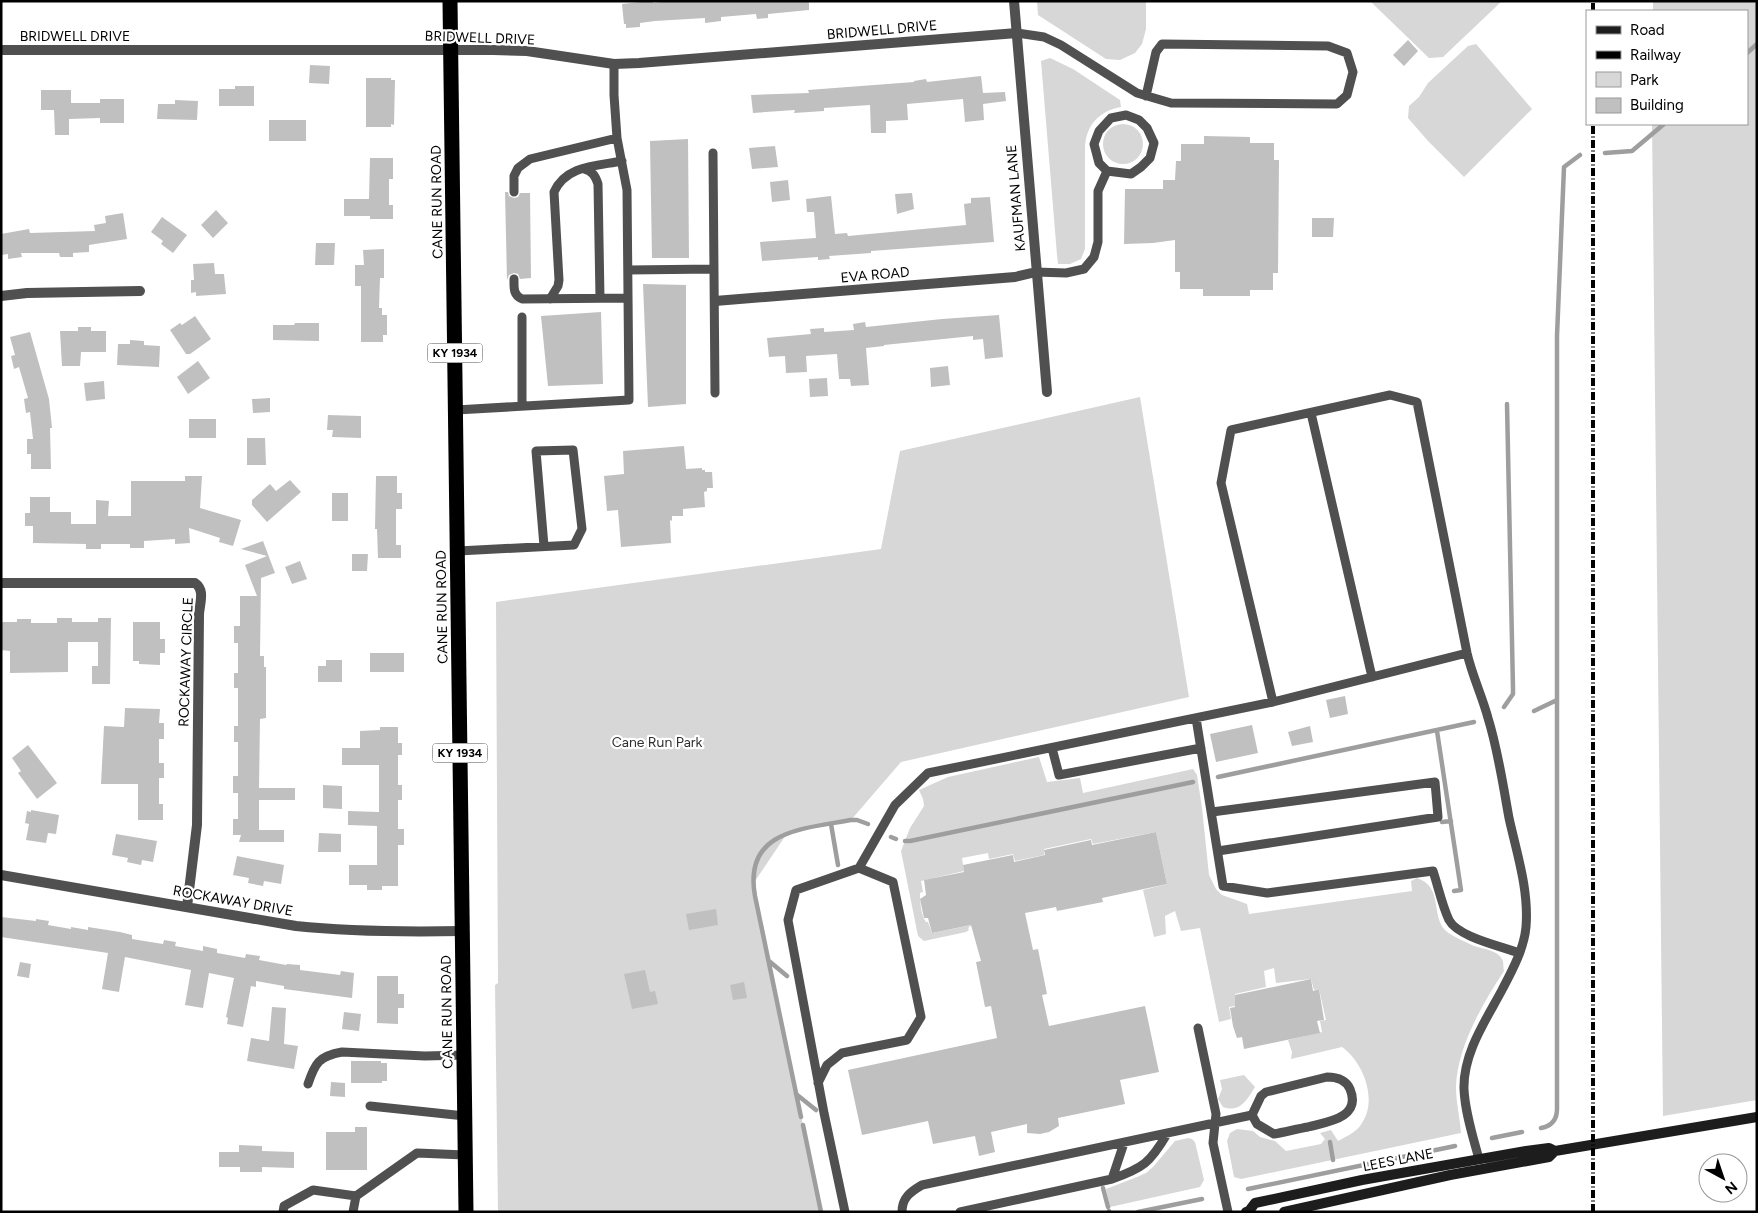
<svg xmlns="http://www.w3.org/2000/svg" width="1758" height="1213" viewBox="0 0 1758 1213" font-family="Figtree,sans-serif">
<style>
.green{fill:#d7d7d7}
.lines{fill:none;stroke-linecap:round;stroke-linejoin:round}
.stream{stroke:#9e9e9e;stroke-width:4.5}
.building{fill:#c0c0c0}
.lane{stroke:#505050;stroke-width:9}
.street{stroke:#505050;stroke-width:10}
.secondary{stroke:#1d1d1d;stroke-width:10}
.highway{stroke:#000;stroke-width:15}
.rail{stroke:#000;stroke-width:4;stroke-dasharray:8 2.5 1 2.5;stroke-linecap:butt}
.labels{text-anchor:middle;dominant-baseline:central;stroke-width:4.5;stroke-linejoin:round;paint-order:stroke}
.shield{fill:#fff;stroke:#4c4c4c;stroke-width:1}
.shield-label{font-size:12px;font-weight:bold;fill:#000}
.street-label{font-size:14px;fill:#000;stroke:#fff}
.park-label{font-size:14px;fill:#2e2e2e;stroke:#fff}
</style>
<rect width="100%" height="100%" fill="#fff"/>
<path class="green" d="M1037,1H1146V29L1142,44L1135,53L1120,60L1106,59L1038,15Z
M1372,1H1502L1443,57L1429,58L1371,2Z
M1653,1H1757V1100L1663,1116L1652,124H1747V11H1653Z
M1476,44L1532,109L1464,177L1428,141L1408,118L1409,106L1419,97L1428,83L1468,46Z
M1050,58L1073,69L1120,100L1121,107C1099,111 1086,125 1085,148V249L1081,259L1070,264H1058L1057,255L1041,61Z
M1103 144a20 20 0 1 1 40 0a20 20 0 1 1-40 0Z
M1140,397L1189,697L901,762L851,820L788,832L753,884L821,1212H498L495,985L498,983L496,602L881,549L900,451Z
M1039,757L1047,782L1080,778L1083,793L1193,769L1197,775L1202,808L1209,875L1216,889L1222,895L1247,904L1249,914L1412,891L1411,881L1417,878C1444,887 1430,916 1446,931C1453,937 1466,942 1474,946C1483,949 1497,950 1502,959C1504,962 1503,967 1504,971C1483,1003 1457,1047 1456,1087C1456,1103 1460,1117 1461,1133L1241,1179L1234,1177L1227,1141L1230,1133L1237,1129L1253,1131L1260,1137L1275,1141L1286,1151L1321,1144L1325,1139L1320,1133L1331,1130L1338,1141C1347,1136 1357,1132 1362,1123C1378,1099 1363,1062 1342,1047L1291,1059L1292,1052L1288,1040L1322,1032L1320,1021L1326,1020L1319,989L1314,990L1311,979L1276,983L1274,968L1264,971L1266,987L1235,994V1006L1229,1007L1231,1019L1219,1022L1200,928L1181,931L1175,911L1165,916L1166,934L1154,937L1143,890L1167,884L1156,832L1093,844L1091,839L1044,849V855L1015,861L1013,854L989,859L988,853L962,858L964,871L921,881L923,892L920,893C920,903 921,915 926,922H928L932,933L972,925L968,928L969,930L966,932L924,941L918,936L901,851L910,828L924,806L923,799L919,790L948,777Z
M1244,1075L1255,1087C1247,1100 1240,1113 1223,1107L1218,1099L1222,1089L1220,1080Z
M1188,1138L1192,1139L1195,1142L1204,1180L1200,1187L1110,1207L1106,1189L1137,1177L1146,1173L1153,1167L1175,1141Z"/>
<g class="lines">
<path class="stream" d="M1747,53L1757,44
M1605,153L1632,151L1664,124
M1504,707L1513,694V689L1507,404
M1534,711L1557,700
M1437,731L1461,890L1454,891
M1218,777L1474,722
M1442,822L1451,821
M831,824L838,865
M891,837L896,839
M905,841H910L1193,782
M769,961L787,976
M796,1094L816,1110
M801,1117L755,896C743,830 803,829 851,820H857L868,824
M803,1125L821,1212
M1541,1128C1552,1126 1557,1120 1557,1109V336L1564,167L1580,155
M1492,1138L1522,1132
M1330,1142L1333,1160
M1103,1188L1108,1207
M1248,1189L1455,1146
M1109,1211V1212
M1138,1212L1202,1199"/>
</g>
<path class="building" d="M650,1H653V3L670,1H809V10L768,14V18L757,19L756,14L721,17V21L705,23V18L655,21L640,23V27L626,28V24H624L622,4Z
M1408,40L1418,51L1404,66L1393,55Z
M310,65L330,66L329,84L309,83Z
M981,76L983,93L1005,92L1006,101L983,104L984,120L965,122L963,99L907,104L908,120L886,121V133H871L870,105L824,108V111L794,113L795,110L753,113L751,95L809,93L808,90L914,82V81L926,79L927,82Z
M366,78H391V80H395L394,125L391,124V127H366Z
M235,86H254V106H219V89H235Z
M41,90H71V103H100V99H124V123H100V118L69,119V135H55L54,110H41Z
M175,100L198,101L197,120L157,119L158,104H175Z
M269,120H306V141H269Z
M1204,136L1250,137V143H1274V160H1279L1278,273H1273V290H1250V296H1203V289H1180V272H1175V240L1153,243L1124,244L1125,189H1163V180H1175L1176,161H1181V144H1204Z
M688,139L689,258H652L650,141Z
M775,146L778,167L752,169L749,148Z
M370,158H393V179H389V205H393V219H370V216H344V199H369Z
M788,180L790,200L772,202L770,182Z
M505,192H508L509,196L514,198L518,197L520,193H530L531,278L520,279L518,274L514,273L509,275L507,280Z
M912,193L914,209L897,214L895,194Z
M831,196L835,234L847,233L848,236L966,225L964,204L971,203V198L990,197L994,242L871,251V253L829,256L830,259L818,260V257L762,261L760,242L816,238L814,212H807L806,199Z
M216,210L228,223L213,238L201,225Z
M123,213L127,239L89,245V252L73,253V257H60L59,253H21L22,257L8,259V254L1,255V234L29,229L30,233L95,231L94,225L106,223L105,216Z
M162,217L187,235L173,253L161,244L163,241L151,232Z
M1312,218H1334L1333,237H1312Z
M316,243H335L334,265H315Z
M384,249V278H380L379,308H382V315H387V335H383V342H361V286H355V265H364L363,250Z
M214,263L215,274H224L226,294L196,296V292L191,293V280H194L193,264Z
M643,284L686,285V404L648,407Z
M601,312L603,384L548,386L541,316Z
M999,315L1003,357L985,359L983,339L973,340V336L884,345V346L866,348L869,385L851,386L850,379H839L837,354L806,356L807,372L786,373L785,356L769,357L767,338L811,334L810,329L824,328V332L854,330L853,324L865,322L866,327L942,319Z
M195,316L211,339L190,354H186L170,330L180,323L182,325Z
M295,323H319V341L273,340V325H294Z
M78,327H91V331H106V352H81L80,366H62L60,331H78Z
M30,332L49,399L52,428H50L51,469H31V454H27V439H33L30,412L26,413L24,399L28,398L19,367L14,369L11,356L15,355L10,337Z
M130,340L144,341V345L160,346L159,367L117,365L118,344H130Z
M198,361L210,378L188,394L177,377Z
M948,366L950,385L931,387L930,368Z
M827,378L828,396L810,397L809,379Z
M104,381L105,399L86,401L84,383Z
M270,398V412L253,413L252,399Z
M328,415L361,416V438L332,437L333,430H327Z
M189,419H216V438H189Z
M247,438H265L266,465H247Z
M684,446L686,469L702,468V470H705V472H712L713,488H707V491L704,492L705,507L683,509V516H672V521L670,520L671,543L621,547L618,510L607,511L604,476L624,474L623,451Z
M185,476H202L200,508L241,520L233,546L219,542L220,538L189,528L190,543L175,544V539L144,541V548H130V544H101V549H86V544L33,543V526H25V513H30V497H50V512H71V524H96V500L109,501L108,516H131V481H185Z
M376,476H397V493H402V509H396V545H401V558H378L377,529H375Z
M290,480L301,492L267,522L252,505V500L270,484L276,491Z
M332,493H348V521H332Z
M263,541L275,573L261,578L260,656H264V667H266V718L260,719L259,788H295V800H259V830H284V842H239L241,835H233V819H238V793H233V776H238V742H234V726H238V688H234V673H238V643H234V626H240V596H257L245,565L267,556L241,549Z
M352,554H368L367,571H352Z
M300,561L307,579L292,584L285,567Z
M57,618H72V622H98V618H111L110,684H92V666H98V642H68V672L10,673V651L1,650V622H17V619H31V623H57Z
M133,622H160V639H165V653H160V665L139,664V661H133Z
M370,653H404V672H370Z
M326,660H342V682H318V666H326Z
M1345,696L1348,714L1330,718L1326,700Z
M125,708L160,709L159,723H164V739H159V763H164V778H159V804H163V820H138V784H101L104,726L124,727Z
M1252,725L1258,753L1216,762L1210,734Z
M1310,726L1313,742L1292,746L1288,732Z
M380,727H398V743H402V755H398V785H402V800H398V829H404V845H398V886H382V890H367V885H349V865H377V826L348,825V811L379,812V765H342V748H360V731L380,730Z
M28,745L57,783L37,799L18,773L21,771L12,758Z
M323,785L342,786V809L323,808Z
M31,810L59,815L56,834L48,833L46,843L26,840L29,824L25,823L27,811L31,812Z
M1156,832L1167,884L1102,898L1103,902L1057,911L1056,907L1025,913L1033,950L1038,949L1047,994L1042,995L1049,1026L1145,1006L1159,1072L1120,1080L1125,1104L1058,1118L1059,1126L1049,1132L1040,1134L1027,1133V1124L991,1132L995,1152L979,1156L975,1136L933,1144L928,1121L862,1135L848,1070L997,1038L991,1006L985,1007L976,962L981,961L971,925L932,933L928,918H924L920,899L926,895L924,880L964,872L963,865L1013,855L1014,862L1045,855L1044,850L1091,840L1092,845Z
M319,833L341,834V852H318Z
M116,834L157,841L153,862L142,860L141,865L127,862L128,858L112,855Z
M237,856L284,865L281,884L264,881L263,886L248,883L249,878L233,875Z
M716,909L718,925L689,930L686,914Z
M1,917L36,921V919L49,921L48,925L71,929V927L88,930V927L120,932L132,935V939L163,944L164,940L176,942L175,946L203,951V946L217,949V953L245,958L246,954L260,956L259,960L286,965L287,964L300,965V970L340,975L341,971L354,973L352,998L284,989V986L256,981V987L251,986L243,1027L227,1024L228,1018L226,1017L234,978L209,973L203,1008L185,1005L191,970L125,957L119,992L102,989L108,953L1,937Z
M20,962L31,964L29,978L17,976Z
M645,970L650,992L655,991L658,1004L632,1009L624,974Z
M377,976H398V994H404V1008H398V1024L377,1023Z
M1311,979L1313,991L1319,989L1324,1020L1317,1021L1320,1033L1244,1049L1242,1037L1237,1038L1233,1026L1230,1008L1235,1007V995Z
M744,982L747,998L733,1000L730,985Z
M272,1007L286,1008L284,1044L298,1046L294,1069L247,1061L251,1038L269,1041Z
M344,1012L361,1014L359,1031L342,1029Z
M351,1061H381V1063H387V1081H382V1083H351Z
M331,1082L345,1083V1097L330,1096Z
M355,1127H367V1170H326V1132H355Z
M239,1145L262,1146V1151L294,1152V1168L262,1167V1172H240V1167H219V1152H239Z"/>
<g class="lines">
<path class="lane" d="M1017,33L1044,37L1061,45L1137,93L1171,103L1337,104L1347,95L1353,72L1347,53L1328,46L1162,44L1156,52L1146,96
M1126,115L1139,120L1147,128L1154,143L1150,158L1141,167L1131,174L1107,171L1099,163L1094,144L1099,131L1111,118Z
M713,153L715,393
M584,169C592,171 595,175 598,184L600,298
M514,192V176L518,168L530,159L617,138
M628,270L714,269
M1036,272L1066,273L1084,269L1094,257L1098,242V191L1107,171
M514,279C514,288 513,295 522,299L628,298
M550,299L558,286L559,280L554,192C566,165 597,166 622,161
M522,317V406
M456,410L629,400L627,190L617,138L614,95V64
M1311,413L1372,677
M458,551L574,545L582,529L573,450L536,451L544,546
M1467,653L1273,702L1221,483L1231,430L1390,395L1417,402L1467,653C1472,675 1482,696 1488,718C1498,750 1503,785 1509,818C1517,854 1529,890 1526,927C1524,949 1512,971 1502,990C1486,1020 1463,1053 1464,1089C1465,1112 1473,1137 1479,1159
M1196,718L1223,886L1267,893L1433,871C1438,886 1442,905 1449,920C1458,937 1501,946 1519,953
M1052,748L1059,775L1201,748
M1212,812L1435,782L1438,817L1218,851
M1198,1028L1216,1114L1213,1143L1228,1212
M1327,1077C1337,1077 1346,1080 1350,1089C1362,1118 1327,1122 1308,1127C1297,1129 1285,1132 1274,1134L1257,1124L1252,1115L1261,1096L1266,1092Z
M818,1083L827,1065L842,1053L907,1040L921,1017L893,882L859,868
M308,1084C315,1063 319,1056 342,1052L425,1056L464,1055
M370,1106L465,1116
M1112,1179C1143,1168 1150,1163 1167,1134
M356,1196L417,1153L465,1155
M283,1212L284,1206L313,1190L356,1196L353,1212
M845,1212L824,1113L788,920L796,890L859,868L895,805L928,773L1273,702
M902,1212C902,1198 910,1192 922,1185L1252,1115
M960,1212L1112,1179L1124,1143"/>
<path class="street" d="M1014,1L1047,392
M1,50H493L527,51L614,64L639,63L1017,33
M1,296L27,293L140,291
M715,301L1015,277L1036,272
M1,583H195C205,590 200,602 199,614L197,825L187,907
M1,875L296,926C352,932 406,932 462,931"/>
<path class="secondary" d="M1246,1212L1249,1211L1255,1203L1362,1180L1526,1151L1549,1148L1555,1151
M1284,1212L1450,1175L1549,1157L1555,1151L1757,1117"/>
<path class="highway" d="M450,1L466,1212"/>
<path class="rail" d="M1593,11V1
M1593,1212V124"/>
</g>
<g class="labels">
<g class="shield">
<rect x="427.5" y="343.5" width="55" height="19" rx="4"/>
<rect x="432.5" y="743.5" width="55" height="19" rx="4"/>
</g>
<g class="shield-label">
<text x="455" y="353">KY 1934</text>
<text x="460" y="753">KY 1934</text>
</g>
<g class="street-label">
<text transform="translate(882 30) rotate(-5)">BRIDWELL DRIVE</text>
<text x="75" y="36">BRIDWELL DRIVE</text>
<text transform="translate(480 38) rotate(2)">BRIDWELL DRIVE</text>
<text transform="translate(1016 198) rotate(-95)">KAUFMAN LANE</text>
<text transform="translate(437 202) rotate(-91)">CANE RUN ROAD</text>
<text transform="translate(875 275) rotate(-5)">EVA ROAD</text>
<text transform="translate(442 607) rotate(-91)">CANE RUN ROAD</text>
<text transform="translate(186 662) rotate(-88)">ROCKAWAY CIRCLE</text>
<text transform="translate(233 901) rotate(10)">ROCKAWAY DRIVE</text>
<text transform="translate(447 1012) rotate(-91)">CANE RUN ROAD</text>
<text transform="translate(1398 1160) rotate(-11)">LEES LANE</text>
</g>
<g class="park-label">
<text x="657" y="742">Cane Run Park</text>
</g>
</g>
<rect width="1758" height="1213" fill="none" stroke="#000000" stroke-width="5"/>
<rect x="1586" y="10" width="162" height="115" fill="#ffffff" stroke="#999999"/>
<rect x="1596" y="26" width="25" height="8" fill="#1d1d1d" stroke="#999999"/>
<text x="1630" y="35" font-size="15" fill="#000000">Road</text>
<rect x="1596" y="51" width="25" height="8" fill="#000000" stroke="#999999"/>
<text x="1630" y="60" font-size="15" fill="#000000">Railway</text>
<rect x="1596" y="72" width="25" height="15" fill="#d7d7d7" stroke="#999999"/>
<text x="1630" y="85" font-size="15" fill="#000000">Park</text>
<rect x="1596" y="98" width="25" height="15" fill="#c0c0c0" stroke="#999999"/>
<text x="1630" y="110" font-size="15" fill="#000000">Building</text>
<g transform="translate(1723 1178) rotate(140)"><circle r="24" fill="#ffffff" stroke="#999999"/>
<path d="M0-4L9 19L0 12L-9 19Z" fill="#000000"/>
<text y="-8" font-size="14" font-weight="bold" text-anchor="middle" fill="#000000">N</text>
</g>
</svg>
